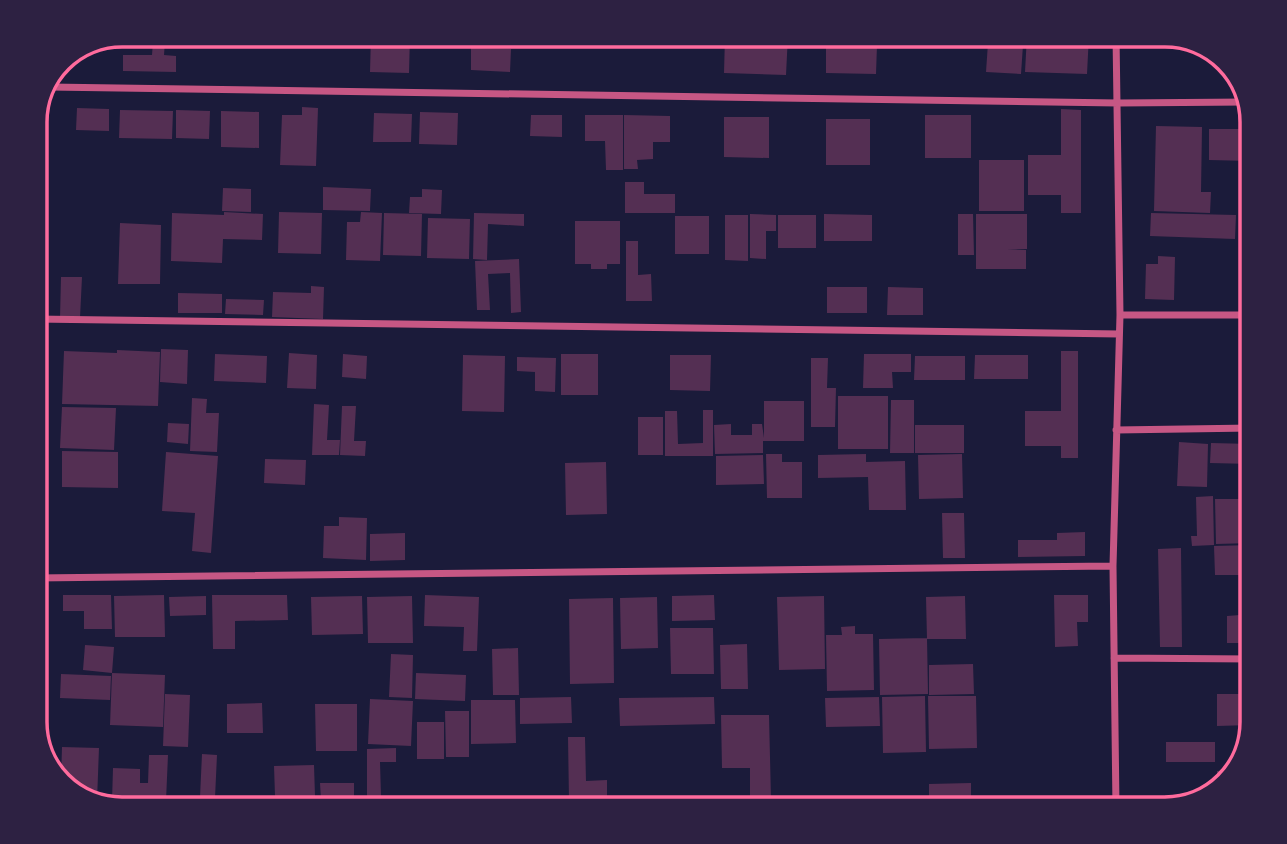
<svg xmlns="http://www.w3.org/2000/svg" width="1287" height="844" viewBox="0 0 1287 844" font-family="'Crimson Pro',serif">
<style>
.building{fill:#542f53}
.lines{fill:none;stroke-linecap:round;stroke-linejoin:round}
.minor{stroke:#c65784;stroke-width:7}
.rim{fill:none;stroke:#ff6b9d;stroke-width:3.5}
</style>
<rect width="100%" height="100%" fill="#1b1b3a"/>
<path class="building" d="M215,35H232V40H215Z
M371,35H410L409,73L370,72Z
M765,35H788L786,75L724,73L725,36L765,37Z
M1027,35H1089L1087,74L1025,72Z
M153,41H165L164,55L176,56V72L123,71V55H152Z
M826,43L877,45L876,74L826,73Z
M988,43L1023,45L1021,74L986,72Z
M471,48L511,49L510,72L471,70Z
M302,107L318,108L316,166L280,165L282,115H302Z
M77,108L109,109V131L76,130Z
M1061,109L1081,110V213H1061V195H1028V155H1061Z
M120,110L173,111L172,139L119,138Z
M176,110L210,111L209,139L176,138Z
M221,111L259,112V148L221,147Z
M420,112L458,113L457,145L419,144Z
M374,113L412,114L411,142H373Z
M531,115H562V137L530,136Z
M585,115H623V170H606L605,141H585Z
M624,115L670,116V142H653V159L637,160L638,169H624Z
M925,115H971V158H925Z
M724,117H769V158L724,157Z
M826,119H870V165H826Z
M1156,126L1202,127L1201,192H1211L1210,213L1154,211Z
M1209,129H1251V161L1209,160Z
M979,160H1024V211H979Z
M625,182H644V194H675V213H625Z
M323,187L371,189L370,211L323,210Z
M223,188L251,189V212L222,211Z
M422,189L442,190L441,214L409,213L410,197H422Z
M224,212L263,214L262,240L223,239L222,263L171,261L172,213L224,215Z
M279,212L322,213L321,254L278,253Z
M361,212L382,213L380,261L346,260L347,222H360Z
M384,213L422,214L421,256L383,255Z
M474,213L524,214V226L488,224L487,260L473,259Z
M1151,213L1236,215L1235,239L1150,236Z
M750,214L776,215V231H766V259L750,258Z
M824,214L872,215V241H824Z
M958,214H973L974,255H958Z
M976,214H1027V249H1007L1026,250V269H976Z
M725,215H748V261L725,260Z
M778,215H816V248H778Z
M675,216H709V254H675Z
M428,218L470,219L469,259L427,258Z
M575,221H620V264H607V269H591V264H575Z
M120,223L161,225L160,284H118Z
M626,241H638V275L651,274L652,301H626Z
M1158,256L1175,257L1174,300L1145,299L1146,264H1158Z
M519,259L521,312L511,313L510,273L488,274L490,310H477L475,261Z
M61,277H82L80,318H60Z
M311,286L324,287L323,319L272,317L273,292L311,293Z
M827,287H867V313H827Z
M888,287L923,288V315H887Z
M178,293L222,294V313H178Z
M226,299L264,300L263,315L225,314Z
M161,349L188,350L187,384L160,382Z
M117,350L160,352L158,406L62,404L64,351L117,353Z
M1061,351H1078V458H1061V446H1025V411H1061Z
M289,353L317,355L316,389L287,388Z
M215,354L267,356L266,383L214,381Z
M343,354L367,356L366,379L342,377Z
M561,354H598V395H561Z
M864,354H911V372H892L893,388H863Z
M463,355L505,356L504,412L462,411Z
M670,355H711L710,391L670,390Z
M975,355H1028V379H974Z
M915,356H965V380H914Z
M517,357L556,358L555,392L535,391V372L517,371Z
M811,358H828L827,388H836L835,427H811Z
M838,396H888V449H838Z
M192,398L207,399L206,413H219L217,452L190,451Z
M891,400H914V453H890Z
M764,401H804V441H763V453L715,454L714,425L731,424V435H752V424H762L764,438Z
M314,404L329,405L327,440H340L339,455H312Z
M342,406H356L354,441H366L365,456L340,455Z
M62,407L116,408L114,450L60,448Z
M703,410H713V456H665V411H677L678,444L703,443Z
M638,417H663V455H638Z
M168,423L189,424L188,444L167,442Z
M915,425H964V453H915Z
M1179,442L1208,444L1207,487L1177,486Z
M1211,443L1252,444V464L1210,463Z
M62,451L118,452V488L62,487Z
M166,452L218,456L211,553L192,551L195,513L162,511Z
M766,454H782V462H802V498H767Z
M866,454V462L905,461L906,510H869L868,477L818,478V455Z
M962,454L963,498L919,499L918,455Z
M763,455L764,484L716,485V456Z
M265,459L306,460L305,485L264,483Z
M606,462L607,514L566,515L565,463Z
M1213,496L1214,545L1192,546L1191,536H1197L1196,497Z
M1215,499H1252V543L1216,544Z
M942,513H964L965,558H943Z
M339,517L367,518L366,560L323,558L324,526H339Z
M1085,532V556L1018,557V540H1057V533Z
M405,533V560L370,561V534Z
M1252,545V643H1227V616L1240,615L1239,575H1215L1214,546Z
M1181,548L1182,647H1160L1158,549Z
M63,595H111L112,629H84V611H63Z
M164,595L165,637H115L114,596Z
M212,595H287L288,620L235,621V649H213Z
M425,595L479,597L477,651H463L464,627L424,626Z
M714,595L715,620L672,621V596Z
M1054,595H1088V622H1077L1078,646L1055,647Z
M206,596V615L170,616L169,597Z
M362,596L363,634L312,635L311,597Z
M412,596L413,643H368L367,597Z
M824,596L825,669L779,670L777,597Z
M965,596L966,639H927L926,597Z
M657,597L658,648L621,649L620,598Z
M613,598L614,683L570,684L569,599Z
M855,626V634H873L874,690L827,691L826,635H842L841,627Z
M670,628H713L714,674H671Z
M927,638L928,694L880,695L879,639Z
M747,644L748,689H721L720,645Z
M85,645L114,647L112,673L83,670Z
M518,648L519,695H493L492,649Z
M391,654L413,655L412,698L389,697Z
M973,664L974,694L929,695V665Z
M112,673L165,675L163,727L110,725Z
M416,673L466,675L465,701L415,699Z
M61,674L111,676L110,700L60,698Z
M165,694L190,695L188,747L163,746Z
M1217,694H1252L1251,725L1217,726Z
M925,696L926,752L883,753L882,697Z
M928,696H976L977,748L929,749Z
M571,697L572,723L520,724V698Z
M714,697L715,724L620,726L619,698Z
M879,697L880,726L826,727L825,698Z
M370,699L413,701L411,746L368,744Z
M471,700H515L516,743L471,744Z
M262,703L263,733H227V704Z
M315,704H357V751H316Z
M445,711H469V757H446Z
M721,715H769L771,799L750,800V768H722Z
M417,722H444V759H417Z
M568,737H585L586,781L607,780V800L569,801Z
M1166,742H1215V762H1166Z
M62,747L99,748L97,801L74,795L61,780Z
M396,748V762H380L381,796H367V749Z
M202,754L217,755L215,798L200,797Z
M149,755H168L166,801H112L113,768L140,769V783H148Z
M314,765L315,796H275L274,766Z
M1231,770V776L1217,789V771Z
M320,783H354V799L321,800Z
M971,783V799H929V784Z
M1165,795H1211L1208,798L1166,809Z"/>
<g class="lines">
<path class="minor" d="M1116,35L1120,315L1113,566L1116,808
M49,87L1118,103L1247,102
M1120,315H1252
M35,319L1119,334
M1116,430L1252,428
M35,578L1113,566
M1114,658L1252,659
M261,809L1116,807"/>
</g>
<path d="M0 0H1287V844H0ZM122 47H1165A75 75 0 0 1 1240 122V722A75 75 0 0 1 1165 797H122A75 75 0 0 1 47 722V122A75 75 0 0 1 122 47Z" fill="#2d2142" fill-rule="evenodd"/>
<path class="rim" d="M122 47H1165A75 75 0 0 1 1240 122V722A75 75 0 0 1 1165 797H122A75 75 0 0 1 47 722V122A75 75 0 0 1 122 47Z"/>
</svg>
